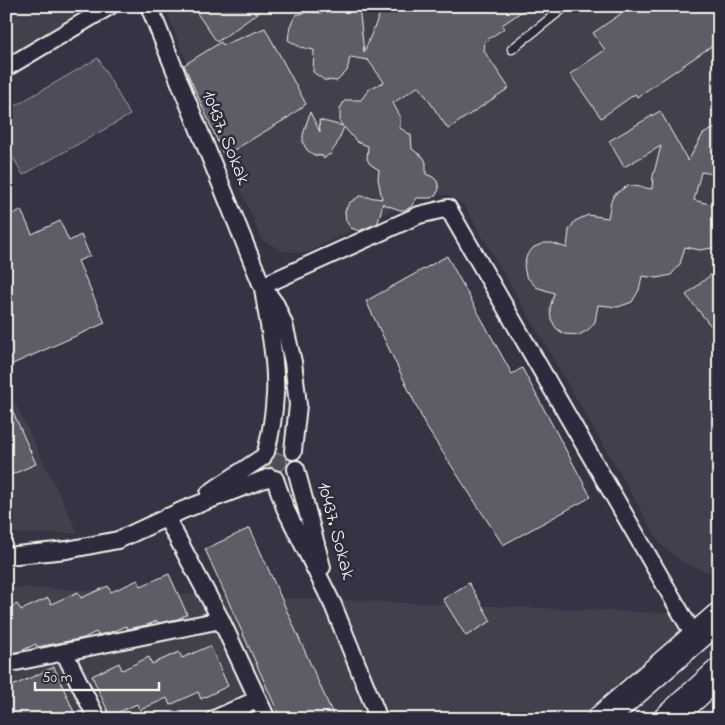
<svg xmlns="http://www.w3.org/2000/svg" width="725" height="725" viewBox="0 0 725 725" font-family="'Indie Flower',sans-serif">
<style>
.built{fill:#433f4e}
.green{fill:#504b59;stroke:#a29ea0}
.building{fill:#5f5c67;stroke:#f4f1e8}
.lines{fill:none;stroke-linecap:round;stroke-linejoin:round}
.lane-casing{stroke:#f4f1e8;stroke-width:11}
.street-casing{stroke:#f4f1e8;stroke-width:20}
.highway-casing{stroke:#f4f1e8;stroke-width:31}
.lane{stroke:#2f2a3d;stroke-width:8}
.street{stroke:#2f2a3d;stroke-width:16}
.highway{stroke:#2f2a3d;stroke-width:28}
.labels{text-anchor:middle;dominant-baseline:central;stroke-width:5;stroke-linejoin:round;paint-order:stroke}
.street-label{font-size:20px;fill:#f4f1e8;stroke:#2f2a3d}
</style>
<rect width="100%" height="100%" fill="#373244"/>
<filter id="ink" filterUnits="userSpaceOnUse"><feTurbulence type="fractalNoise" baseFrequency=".02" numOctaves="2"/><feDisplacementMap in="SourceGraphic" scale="10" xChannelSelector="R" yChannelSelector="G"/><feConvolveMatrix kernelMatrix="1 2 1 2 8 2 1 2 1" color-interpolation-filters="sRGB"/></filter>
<g filter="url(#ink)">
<path class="built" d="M6,6H109L112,13L6,82Z
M165,6H719V576L684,563L661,545L464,205L447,195L424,194L306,253L283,251L262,240L181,49Z
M6,384L78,533H6Z
M6,587L719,615L610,719H6Z"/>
<path class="green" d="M98,58L130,115L23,175L6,145V111Z
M269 462a9 9 0 1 1 18 0a9 9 0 1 1-18 0Z"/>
<path class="building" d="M192,6H268L217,42Z
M322,6H359L364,52L383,6H530L502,25L505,28L485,41L484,51L509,88L448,129L419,86L393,103L400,116V128L411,135L412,149L424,158L426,163V174L433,177L437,181L439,189L436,195L431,198H417L411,207L405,210H400L383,204V203L378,223L359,231L351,228L346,221L345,211L349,203L360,196L382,199L378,179L379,170L370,164L367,159L368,146L357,142L344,127L336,146L331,152L332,154L328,155L324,159L323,156L314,155L307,150L303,143V135L310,112L320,132L319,120L343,126L340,123V109L343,103L346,100H361L369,89L384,82L368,60L350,57L347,71L337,81L324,80L313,72L314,50L300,47L288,40L290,26L296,15L307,12L322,13Z
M632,6H719V41L637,97L635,94L601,118L570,74L605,50L593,33Z
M265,28L306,104L289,117L224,156L184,65L221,42L223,45Z
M660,111L688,161L703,134L719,126V175L701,172L694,200L709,204L719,210V247L700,250L685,247L680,264L671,275L657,278L642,276L639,290L632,302L618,307L598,305L595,322L588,330L579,335L564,334L556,328L551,319L550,308L554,293L536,287L526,276L524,266L527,255L534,247L544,243H552L567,248L569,230L575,221L588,215L608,218L611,201L614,195L628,185L652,189L653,176L661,146L624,167L609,141Z
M21,210L32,234L60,221L69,241L81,235L90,256L78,261L105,323L6,367V217Z
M447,256L512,374L522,368L591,497L503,545L423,422H424L366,301Z
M719,268V336L686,295Z
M6,396L36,464L6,477Z
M250,528L335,719H281L205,549Z
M169,574L187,614L178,619L158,623L157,621L147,625L128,629L126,626L115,631L98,635L96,632L84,638L37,647L36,644L21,651L6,654V609L17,604L21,610L48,598L51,604L78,592L81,598L108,586L111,592L138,580L141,586Z
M469,583L491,621L466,636L443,599Z
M210,646L228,686L201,699L198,692L170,705L167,698L140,710L137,704L110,716L92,676L119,663L122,670L149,657L152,664L179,652L182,658Z
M54,667L77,719H6V689Z"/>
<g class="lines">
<defs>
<path id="lane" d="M512,49L566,6"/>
<path id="street" d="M149,6L262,286L276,305L284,324L293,362L298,405L293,451
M6,68L110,6
M262,286L419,215L448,208L696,639
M263,288C268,323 277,360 275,395C274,414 271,433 266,452
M296,469L322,567
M275,479L285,508L333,605L379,719
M209,493L263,457
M166,517L221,620L267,719
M6,556L67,550L118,540L183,510L270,477
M64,652L97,719
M6,664L221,620
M214,719L258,699"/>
<path id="highway" d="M602,719L719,617
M668,719L719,673"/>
</defs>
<use href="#lane" class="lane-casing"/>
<use href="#street" class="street-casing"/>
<use href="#highway" class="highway-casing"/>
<use href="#lane" class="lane"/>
<use href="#street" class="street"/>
<use href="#highway" class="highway"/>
</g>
</g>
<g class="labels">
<g class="street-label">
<text transform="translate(225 138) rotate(68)">10437. Sokak</text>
<text transform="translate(335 531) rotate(75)">10437. Sokak</text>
</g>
</g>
<rect width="725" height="725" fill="none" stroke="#2f2a3d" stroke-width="25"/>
<rect x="12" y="12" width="700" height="700" fill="none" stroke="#f4f1e8" stroke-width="2" filter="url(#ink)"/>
<path d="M35 682v8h124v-8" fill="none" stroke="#f4f1e8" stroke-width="2.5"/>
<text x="42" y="682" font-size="15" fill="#f4f1e8" stroke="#2f2a3d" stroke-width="4" paint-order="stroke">50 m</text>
</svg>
